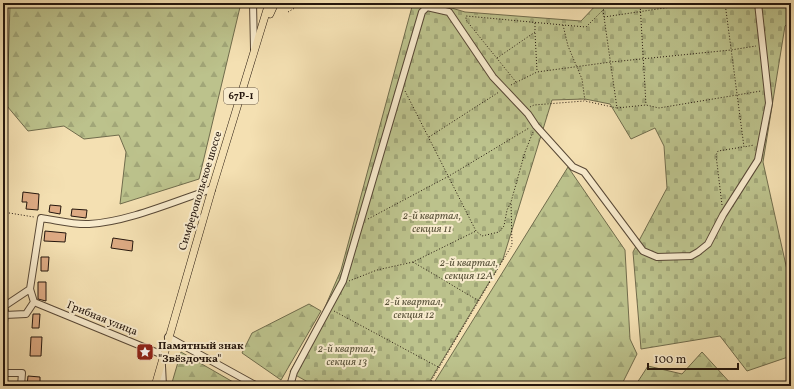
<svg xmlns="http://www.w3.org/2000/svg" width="794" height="389" viewBox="0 0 794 389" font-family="Vollkorn,serif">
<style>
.forest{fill:url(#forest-firs);stroke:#706c4c}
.cemetery{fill:url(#cemetery-stones);stroke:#706c4c}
.building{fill:#deab84;stroke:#24160d}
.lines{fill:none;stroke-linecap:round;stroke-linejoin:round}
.minor-casing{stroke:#584836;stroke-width:8}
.major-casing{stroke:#24160d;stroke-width:8}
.path{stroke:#24160d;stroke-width:1;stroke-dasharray:1 2;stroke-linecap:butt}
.minor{stroke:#f8ebcd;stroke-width:6}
.major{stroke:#f4e0b2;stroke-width:7}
.labels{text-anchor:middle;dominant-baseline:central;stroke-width:4;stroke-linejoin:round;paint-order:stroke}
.shield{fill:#f8ebcd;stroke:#645647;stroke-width:1}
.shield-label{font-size:10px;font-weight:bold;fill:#24160d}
.street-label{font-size:11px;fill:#24160d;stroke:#f8ebcd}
.park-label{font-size:11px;font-style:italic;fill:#595239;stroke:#f8ebcd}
.poi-label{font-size:11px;font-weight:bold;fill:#24160d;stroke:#f8ebcd;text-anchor:start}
</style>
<defs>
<pattern id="forest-firs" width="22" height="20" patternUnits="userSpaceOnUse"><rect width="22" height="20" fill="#bcc28c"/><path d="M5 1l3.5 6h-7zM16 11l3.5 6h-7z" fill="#a1a678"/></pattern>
<pattern id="cemetery-stones" width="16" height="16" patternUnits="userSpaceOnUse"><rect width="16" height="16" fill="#bcc28c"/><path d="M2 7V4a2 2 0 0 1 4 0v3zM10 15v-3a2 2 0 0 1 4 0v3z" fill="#a1a678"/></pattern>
</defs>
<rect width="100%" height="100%" fill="#f4e0b2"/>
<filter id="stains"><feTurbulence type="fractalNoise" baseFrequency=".005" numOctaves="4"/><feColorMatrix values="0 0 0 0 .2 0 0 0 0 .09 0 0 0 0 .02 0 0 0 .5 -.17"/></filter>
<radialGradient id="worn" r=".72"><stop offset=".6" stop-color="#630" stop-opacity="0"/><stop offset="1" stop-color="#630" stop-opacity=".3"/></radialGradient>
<path class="forest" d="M13,3H241L199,179L120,204L126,152L119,135L84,139L64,126L28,131L7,106L10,4Z
M568,167L625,250L630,339L637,354L621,386H432Z
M309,304L321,311L281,380L242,353L252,333Z
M181,352L240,386H171Z
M702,352L733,386H635L648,366L682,374Z"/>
<path class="cemetery" d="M413,3H435L465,12L581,21L598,3H791V21L785,26L763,162L791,288V356L747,371L720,336L641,349L633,252L667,188L664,146L655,128L631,139L610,104L585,99L552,100L503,259L427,386H315L290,372L322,314L341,270Z"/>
<path class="building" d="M23,192L39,194L38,210L26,209L27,202H22Z
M50,205L61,206L60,214L49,212Z
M72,209L87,210L86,218L71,216Z
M45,231L66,233L65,242L44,241Z
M113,238L133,241L132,251L111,248Z
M41,257H49L48,271H41Z
M38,282H46V301L38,299Z
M33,314H40L39,328H32Z
M31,337H42L41,356H30Z
M28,376L40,377V386H27Z"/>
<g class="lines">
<defs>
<path id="minor" d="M253,3L254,49
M34,302L163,355
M3,307L30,289L41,218C56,220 74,225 89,224C128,222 175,201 212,189
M5,315L26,314L34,302L30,289
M3,334L5,311
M168,337L257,386
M162,366L163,386
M3,373H22L21,386
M290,386L294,372L343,281L422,12L427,7L449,12L493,77L528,114L536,126L573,167L584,172L643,251L657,257L691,256L698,252L708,244L723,215L758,160L769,103L758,3"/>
<path id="major" d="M270,14L275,3
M155,386L212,189L269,3"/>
</defs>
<use href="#minor" class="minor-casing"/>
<use href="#major" class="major-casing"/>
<path class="path" d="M610,3L586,27L563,25L568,46L582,79L585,101L617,108
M640,3L646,105
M725,3L744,147L754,145
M603,10L617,108L646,105L659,108L761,91
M288,12L303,3
M604,17L698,3
M535,33L537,71
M497,58L535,32V23
M516,82L466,20V16L563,25
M511,85L537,72L611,62L731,50L756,46
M405,91L476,231L482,236L499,232L504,226L507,210L511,202L525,152L533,132
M530,107L534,105L584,101
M429,137L499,92
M722,205L716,155L718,151L743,147
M3,212L34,217
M368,219L449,176L529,128
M413,262L479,301
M349,281L377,270L413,262L476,231
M334,311L440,368
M428,386L512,245L511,202"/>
<use href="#minor" class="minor"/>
<use href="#major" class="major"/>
</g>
<defs>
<symbol id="sight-square" viewBox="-11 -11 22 22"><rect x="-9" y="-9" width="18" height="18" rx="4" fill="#8f2418" stroke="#f8ebcd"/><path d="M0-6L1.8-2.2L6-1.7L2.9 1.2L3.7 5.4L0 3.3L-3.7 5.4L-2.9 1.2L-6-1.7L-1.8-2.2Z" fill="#fff"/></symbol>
</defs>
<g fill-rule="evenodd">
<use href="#sight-square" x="135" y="342" width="20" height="20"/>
</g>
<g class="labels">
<rect class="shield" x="224" y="88" width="34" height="16" rx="3"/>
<g class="shield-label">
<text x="241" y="96">67Р-1</text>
</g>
<g class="street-label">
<text transform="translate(201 191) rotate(-73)">Симферопольское шоссе</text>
<text transform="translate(102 319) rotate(22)">Грибная улица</text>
</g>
<g class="park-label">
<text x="432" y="216">2-й квартал,<tspan x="432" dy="13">секция 11</tspan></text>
<text x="469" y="263">2-й квартал,<tspan x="469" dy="13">секция 12А</tspan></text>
<text x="414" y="302">2-й квартал,<tspan x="414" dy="13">секция 12</tspan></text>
<text x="347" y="349">2-й квартал,<tspan x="347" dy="13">секция 13</tspan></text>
</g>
<g class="poi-label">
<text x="158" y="346">Памятный знак<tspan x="158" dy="13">"Звёздочка"</tspan></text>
</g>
</g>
<rect width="794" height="389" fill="none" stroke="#f4e0b2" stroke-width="16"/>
<rect x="4" y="4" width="786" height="381" fill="none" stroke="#24160d" stroke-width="2"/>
<rect x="8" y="8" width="778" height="373" fill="none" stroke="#24160d"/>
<path d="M648 363v6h90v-6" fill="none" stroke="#24160d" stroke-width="2"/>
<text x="654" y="363" font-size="12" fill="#24160d" stroke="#f8ebcd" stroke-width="3" paint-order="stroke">100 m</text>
<rect width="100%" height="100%" filter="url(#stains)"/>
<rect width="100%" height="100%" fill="url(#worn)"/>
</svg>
